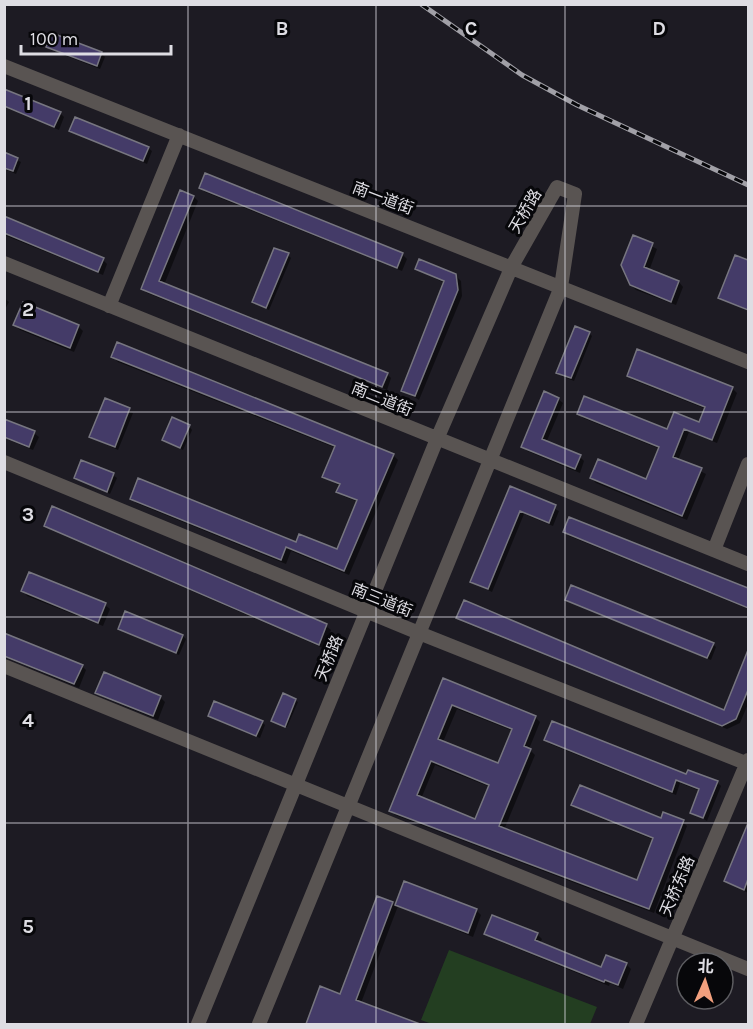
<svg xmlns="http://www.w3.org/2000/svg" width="753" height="1029" viewBox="0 0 753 1029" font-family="Karla,'Noto Sans SC',sans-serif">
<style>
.green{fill:#233e21}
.shadow{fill:#0007;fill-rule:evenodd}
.building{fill:#443b68;stroke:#777680;stroke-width:1.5;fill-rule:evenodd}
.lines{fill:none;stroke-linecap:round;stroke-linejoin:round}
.minor{stroke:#595452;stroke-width:14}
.rail-casing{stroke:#a1a0a7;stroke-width:5}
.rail{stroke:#07070a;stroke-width:3;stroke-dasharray:9;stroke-linecap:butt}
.grid{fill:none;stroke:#dedde3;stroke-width:1.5;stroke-opacity:0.55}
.labels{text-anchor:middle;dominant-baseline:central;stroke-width:6;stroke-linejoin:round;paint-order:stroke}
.street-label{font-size:16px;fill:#dedde3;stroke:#07070a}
.grid-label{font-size:20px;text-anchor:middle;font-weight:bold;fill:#dedde3;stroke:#07070a;stroke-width:6;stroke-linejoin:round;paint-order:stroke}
</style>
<rect width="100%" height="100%" fill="#1d1b23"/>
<path class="green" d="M449,950L597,1007L590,1024H432L421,1020Z"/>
<path class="shadow" d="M53,35L102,54L105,57L100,69L51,50L48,46Z
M4,90L60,113L64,117L59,130L4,107Z
M71,131L148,148L152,151L147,164Z
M4,154L21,162L16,174L4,169Z
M201,188L402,254L407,259L402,271L205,192Z
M194,197L198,201L164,285L387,374L391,378L387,390L147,293L142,289Z
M4,219L103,260L107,264L103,275L4,235Z
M634,237L657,249L649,271L679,282L683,287L676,305L636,290L631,285Z
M288,255L291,258L269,310L257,305L254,302Z
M736,257L748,262V311L720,297Z
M417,269L456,276L461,281L462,296L419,400L403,390L444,283Z
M4,298L9,302L4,311Z
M15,325L78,326L83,331L74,352L20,330Z
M589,333L592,336L574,381L561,376L558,372Z
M118,344L394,456L398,460L349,575L291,551L286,564L136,503L132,498L297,544L337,551L358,502L343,496L338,492L340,486L324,477L336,448L118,362L113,357Z
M628,375L732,388L737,393L717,443L689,432L678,460L706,474L687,520L596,483L591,478L647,481L660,449L583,418L579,413L668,431L700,424L706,409L633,380Z
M558,399L563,403L546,443L580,457L584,461L580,473L527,451L523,446Z
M106,400L133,413L118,450L91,437Z
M4,420L34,433L39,437L33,450L4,438Z
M189,426L192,430L183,450L164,440Z
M113,475L117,478L110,494L76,478Z
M511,488L559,511L553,526L524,514L492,592L472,582Z
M570,519L748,591V609L569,536L565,531Z
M46,526L326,626L331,630L323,648L51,530Z
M23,591L105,605L110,609L103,626L27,596Z
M567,600L713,644L716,647L711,660Z
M126,613L183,636L186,639L179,655L123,632L120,629Z
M458,618L724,712L748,656V704L740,723L727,729L463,622Z
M4,634L82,666L86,670L79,688L4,657Z
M444,680L535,717L540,722L529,749L535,755L504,830L638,882L654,840L578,809L573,805L683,822L687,826L654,913L395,815L391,810ZM457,709L513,731L499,765L443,742ZM435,765L490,787L476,821L421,799Z
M97,692L160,697L165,702L158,720L102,697Z
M284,695L298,702L287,727L275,723Z
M209,716L262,722L265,725L260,738Z
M546,740L717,782L721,786L707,821L692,812L700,791L680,783L676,795L550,744Z
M748,826V893L725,881Z
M405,883L476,910L481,915L473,937L398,906L361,1003L416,1024H308L321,988L341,996L392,903L396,907Z
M486,933L537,934L542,939L540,943L602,968L626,964L631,969L623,989L610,983L609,986L491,938Z"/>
<path class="building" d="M52,33L102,52L97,66L46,47Z
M4,89L61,112L54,127L4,106Z
M75,117L149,147L143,161L69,131Z
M4,152L18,158L13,171L4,168Z
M205,173L403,253L397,268L199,188Z
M180,190L194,196L159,281L388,373L382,387L141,289Z
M4,216L104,258L98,272L4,233Z
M633,235L653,243L644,267L679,281L671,302L630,285L621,265Z
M274,248L289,253L266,308L252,302Z
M735,255L748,260V310L718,298Z
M419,259L456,274L458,290L415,396L401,391L444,281L415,269Z
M23,302L79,325L70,348L13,325Z
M575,326L590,332L571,378L556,373Z
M117,342L394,454L344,571L286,547L281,560L130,499L138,478L296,542L299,534L337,549L357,500L336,492L340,484L322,477L335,446L111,357Z
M637,349L733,387L712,440L684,429L673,457L702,468L682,516L590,478L598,459L646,479L659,447L577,414L584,396L667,429L674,412L699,422L705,407L627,376Z
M544,391L559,398L542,439L581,455L575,469L521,447Z
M105,398L130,408L115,447L89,437Z
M172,417L190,425L180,448L162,440Z
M4,419L35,431L29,447L4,437Z
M81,460L114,473L107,492L74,478Z
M510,486L556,505L549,523L520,511L488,589L470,582Z
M52,506L327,624L319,645L44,526Z
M569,517L748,588V608L563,532Z
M29,572L106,603L98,623L21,591Z
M571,585L714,643L707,658L565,600Z
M464,600L724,710L748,650V690L736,719L722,726L456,618Z
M125,611L183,635L176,653L118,629Z
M4,633L83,665L74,684L4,656Z
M104,672L161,696L153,716L95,693Z
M443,678L536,716L524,746L531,749L499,826L637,880L653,838L571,805L580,785L661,818L663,812L684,820L649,909L389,811ZM452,705L512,729L498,763L438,739ZM431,761L489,785L475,819L417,795Z
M283,693L296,699L285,727L271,721Z
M214,701L263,721L256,736L208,716Z
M552,721L686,774L688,770L718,781L703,818L690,813L699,789L676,780L672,792L544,740Z
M748,823V879L744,890L724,881Z
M404,881L477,909L468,933L395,905Z
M377,896L393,902L356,1000L420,1024H306L320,986L340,994Z
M492,915L538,933L535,940L601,967L606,955L627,963L618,985L605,980L604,982L484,934Z"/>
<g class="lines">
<path class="minor" d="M4,66L748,362
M4,263L748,564
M109,306L179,135
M4,462L419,633L748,764
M714,550L748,464
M4,666L748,969
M198,1024L437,439L512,266L557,187L575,194L561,287L259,1024
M636,1024L748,760"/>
<defs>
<path id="rail" d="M421,4L522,75L577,105L748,185"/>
</defs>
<use href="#rail" class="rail-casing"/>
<use href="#rail" class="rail"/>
</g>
<path class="grid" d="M188,4V1024M376,4V1024M565,4V1024M4,206H748M4,412H748M4,617H748M4,823H748"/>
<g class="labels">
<g class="street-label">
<text transform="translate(383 198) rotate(21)">南一道街</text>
<text transform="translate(525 211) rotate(-60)">天桥路</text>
<text transform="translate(382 399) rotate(22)">南二道街</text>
<text transform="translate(382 600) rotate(22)">南三道街</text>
<text transform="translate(329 658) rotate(-68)">天桥路</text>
<text transform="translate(677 886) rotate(-67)">天桥东路</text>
</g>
</g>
<g class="grid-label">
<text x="282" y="35">B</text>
<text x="471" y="35">C</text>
<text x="659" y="35">D</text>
<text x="28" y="110">1</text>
<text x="28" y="316">2</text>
<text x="28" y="521">3</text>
<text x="28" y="727">4</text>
<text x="28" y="933">5</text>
</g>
<rect width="753" height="1029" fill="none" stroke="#dedde3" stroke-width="12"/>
<g transform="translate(705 981) rotate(3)"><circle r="28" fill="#07070a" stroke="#5d5d61" stroke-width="1.5"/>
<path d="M0-4.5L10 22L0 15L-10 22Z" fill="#f2a07e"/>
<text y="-9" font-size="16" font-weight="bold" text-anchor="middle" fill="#dedde3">北</text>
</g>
<path d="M21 45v9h150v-9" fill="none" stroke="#dedde3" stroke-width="3"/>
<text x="30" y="45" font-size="18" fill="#dedde3" stroke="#07070a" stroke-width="4.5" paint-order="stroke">100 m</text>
</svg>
